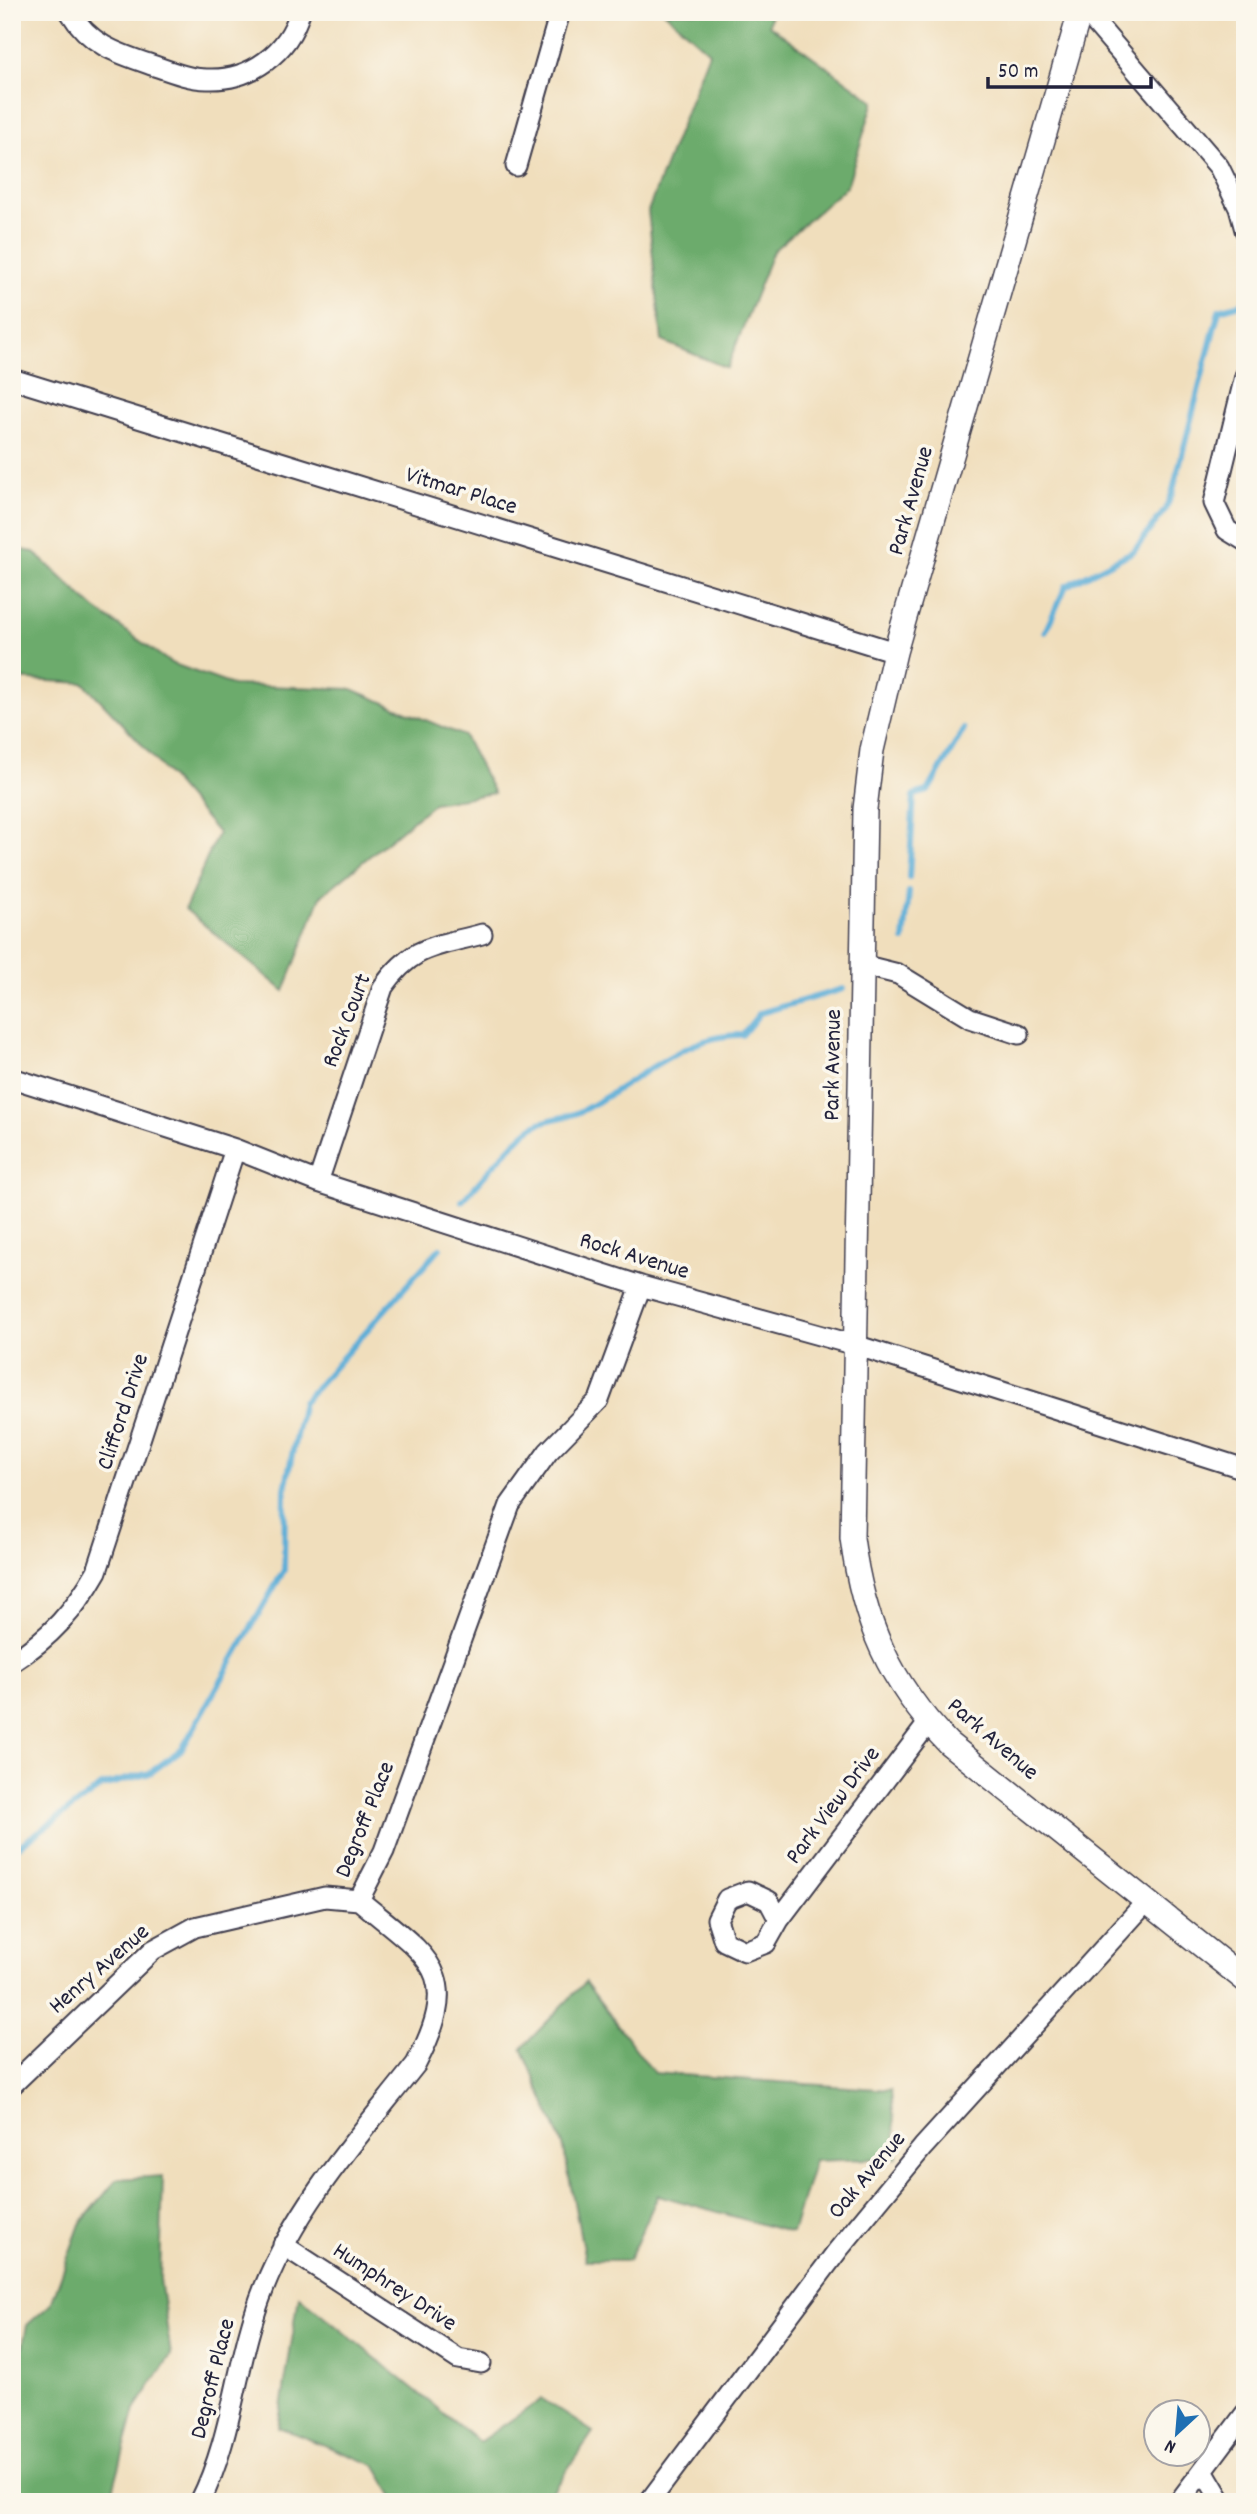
<svg xmlns="http://www.w3.org/2000/svg" width="1257" height="2514" viewBox="0 0 1257 2514" font-family="Dekko,sans-serif">
<style>
.forest{fill:#6cab6c;stroke:#476654;stroke-width:2}
.lines{fill:none;stroke-linecap:round;stroke-linejoin:round}
.stream{stroke:#5cadd7;stroke-width:6}
.minor-casing{stroke:#413e4e;stroke-width:23}
.tertiary-casing{stroke:#413e4e;stroke-width:26}
.minor{stroke:#fff;stroke-width:19}
.tertiary{stroke:#fff;stroke-width:23}
.labels{text-anchor:middle;dominant-baseline:central;stroke-width:7;stroke-linejoin:round;paint-order:stroke}
.street-label{font-size:24px;fill:#22223b;stroke:#fbf7ec}
</style>
<rect width="100%" height="100%" fill="#fbf7ec"/>
<filter id="ink" filterUnits="userSpaceOnUse"><feTurbulence type="fractalNoise" baseFrequency=".0143" numOctaves="2"/><feDisplacementMap in="SourceGraphic" scale="14" xChannelSelector="R" yChannelSelector="G"/><feConvolveMatrix kernelMatrix="1 2 1 2 8 2 1 2 1" color-interpolation-filters="sRGB"/></filter>
<filter id="wash" filterUnits="userSpaceOnUse"><feTurbulence type="fractalNoise" baseFrequency=".00686" numOctaves="4" result="noise"/><feDisplacementMap in="SourceGraphic" scale="28" xChannelSelector="R" yChannelSelector="G"/><feGaussianBlur stdDeviation="1.57" result="paint"/><feColorMatrix in="noise" values="0 0 0 0 0 0 0 0 0 0 0 0 0 0 0 0 0 1.4 0 .05"/><feComposite in="paint" operator="in"/></filter>
<g filter="url(#wash)">
<rect width="100%" height="100%" fill="#f0debc"/>
<path class="forest" d="M664,12H771L769,25L874,101L847,186L773,251L727,368L662,341L648,211L709,52Z
M12,548L34,552L94,608L171,663L232,685L352,689L464,736L494,793L434,803L321,896L284,991L185,909L218,833L139,741L84,683L12,679Z
M585,1982L654,2073L891,2090L897,2158L814,2161L792,2233L658,2195L629,2260H585L563,2145L522,2048Z
M163,2176L160,2279L171,2355L135,2409L110,2502H12V2402L27,2325L51,2304L80,2224L117,2179Z
M299,2296L479,2442L542,2399L593,2432L545,2502H397L375,2465L278,2427Z"/>
<g class="lines">
<path class="stream" d="M1045,632L1066,586L1134,551L1165,510L1172,494L1219,310L1244,303
M909,877L914,795L928,791L964,729
M904,940L909,892
M462,1201C480,1182 513,1140 533,1127C545,1118 565,1119 579,1112C631,1087 682,1034 742,1035L760,1013L843,989
M12,1851L102,1786L150,1773L182,1749L284,1570L285,1489L303,1402L440,1248"/>
</g>
</g>
<g filter="url(#ink)">
<g class="lines">
<defs>
<path id="minor" d="M70,12C89,44 116,53 149,64C167,70 188,79 207,79C250,81 288,53 300,12
M1086,12L1219,167L1239,208L1245,230
M516,166L560,12
M1245,376L1214,503L1227,530L1245,541
M12,379L895,652
M862,965L898,974L970,1018L1019,1034
M12,1078L235,1149L318,1182L641,1286L855,1345L1245,1469
M318,1182L383,987C413,945 434,947 482,934
M12,1662C50,1638 75,1610 97,1571L235,1149
M748,1891L769,1901L779,1920L766,1943L745,1951L724,1941L717,1919L727,1899Z
M359,1900L384,1851L510,1505L548,1452L599,1400L641,1286
M779,1920L929,1722
M12,2085L153,1950L195,1927L325,1897L359,1900
M283,2245L458,2359L481,2363
M1203,2470L1222,2502
M200,2502C234,2434 236,2358 264,2288C298,2203 360,2135 416,2064C465,1970 428,1958 359,1900
M649,2502L838,2250L923,2147L1147,1901
M1179,2502L1245,2414"/>
<path id="tertiary" d="M1080,12L895,652L872,750L865,809L852,1538C863,1622 889,1682 948,1743L1245,1980"/>
</defs>
<use href="#minor" class="minor-casing"/>
<use href="#tertiary" class="tertiary-casing"/>
<use href="#minor" class="minor"/>
<use href="#tertiary" class="tertiary"/>
</g>
</g>
<g class="labels">
<g class="street-label">
<text transform="translate(461 492) rotate(17)">Vitmar Place</text>
<text transform="translate(912 501) rotate(-74)">Park Avenue</text>
<text transform="translate(348 1021) rotate(-69)">Rock Court</text>
<text transform="translate(834 1065) rotate(-89)">Park Avenue</text>
<text transform="translate(634 1257) rotate(17)">Rock Avenue</text>
<text transform="translate(124 1412) rotate(-72)">Clifford Drive</text>
<text transform="translate(992 1740) rotate(41)">Park Avenue</text>
<text transform="translate(834 1806) rotate(-53)">Park View Drive</text>
<text transform="translate(366 1820) rotate(-68)">Degroff Place</text>
<text transform="translate(100 1970) rotate(-41)">Henry Avenue</text>
<text transform="translate(868 2176) rotate(-50)">Oak Avenue</text>
<text transform="translate(394 2288) rotate(33)">Humphrey Drive</text>
<text transform="translate(214 2379) rotate(-76)">Degroff Place</text>
</g>
</g>
<rect width="1257" height="2514" fill="none" stroke="#fbf7ec" stroke-width="42"/>
<g transform="translate(1177 2433) rotate(206)"><circle r="33" fill="#fbf7ec" stroke="#a4a2a5" stroke-width="2"/>
<path d="M0-5L12 26L0 18L-12 26Z" fill="#1f6fb2"/>
<text y="-10" font-size="19" font-weight="bold" text-anchor="middle" fill="#22223b">N</text>
</g>
<path d="M988 77v10h163v-10" fill="none" stroke="#22223b" stroke-width="3.5"/>
<text x="998" y="77" font-size="21" fill="#22223b" stroke="#fbf7ec" stroke-width="5" paint-order="stroke">50 m</text>
</svg>
